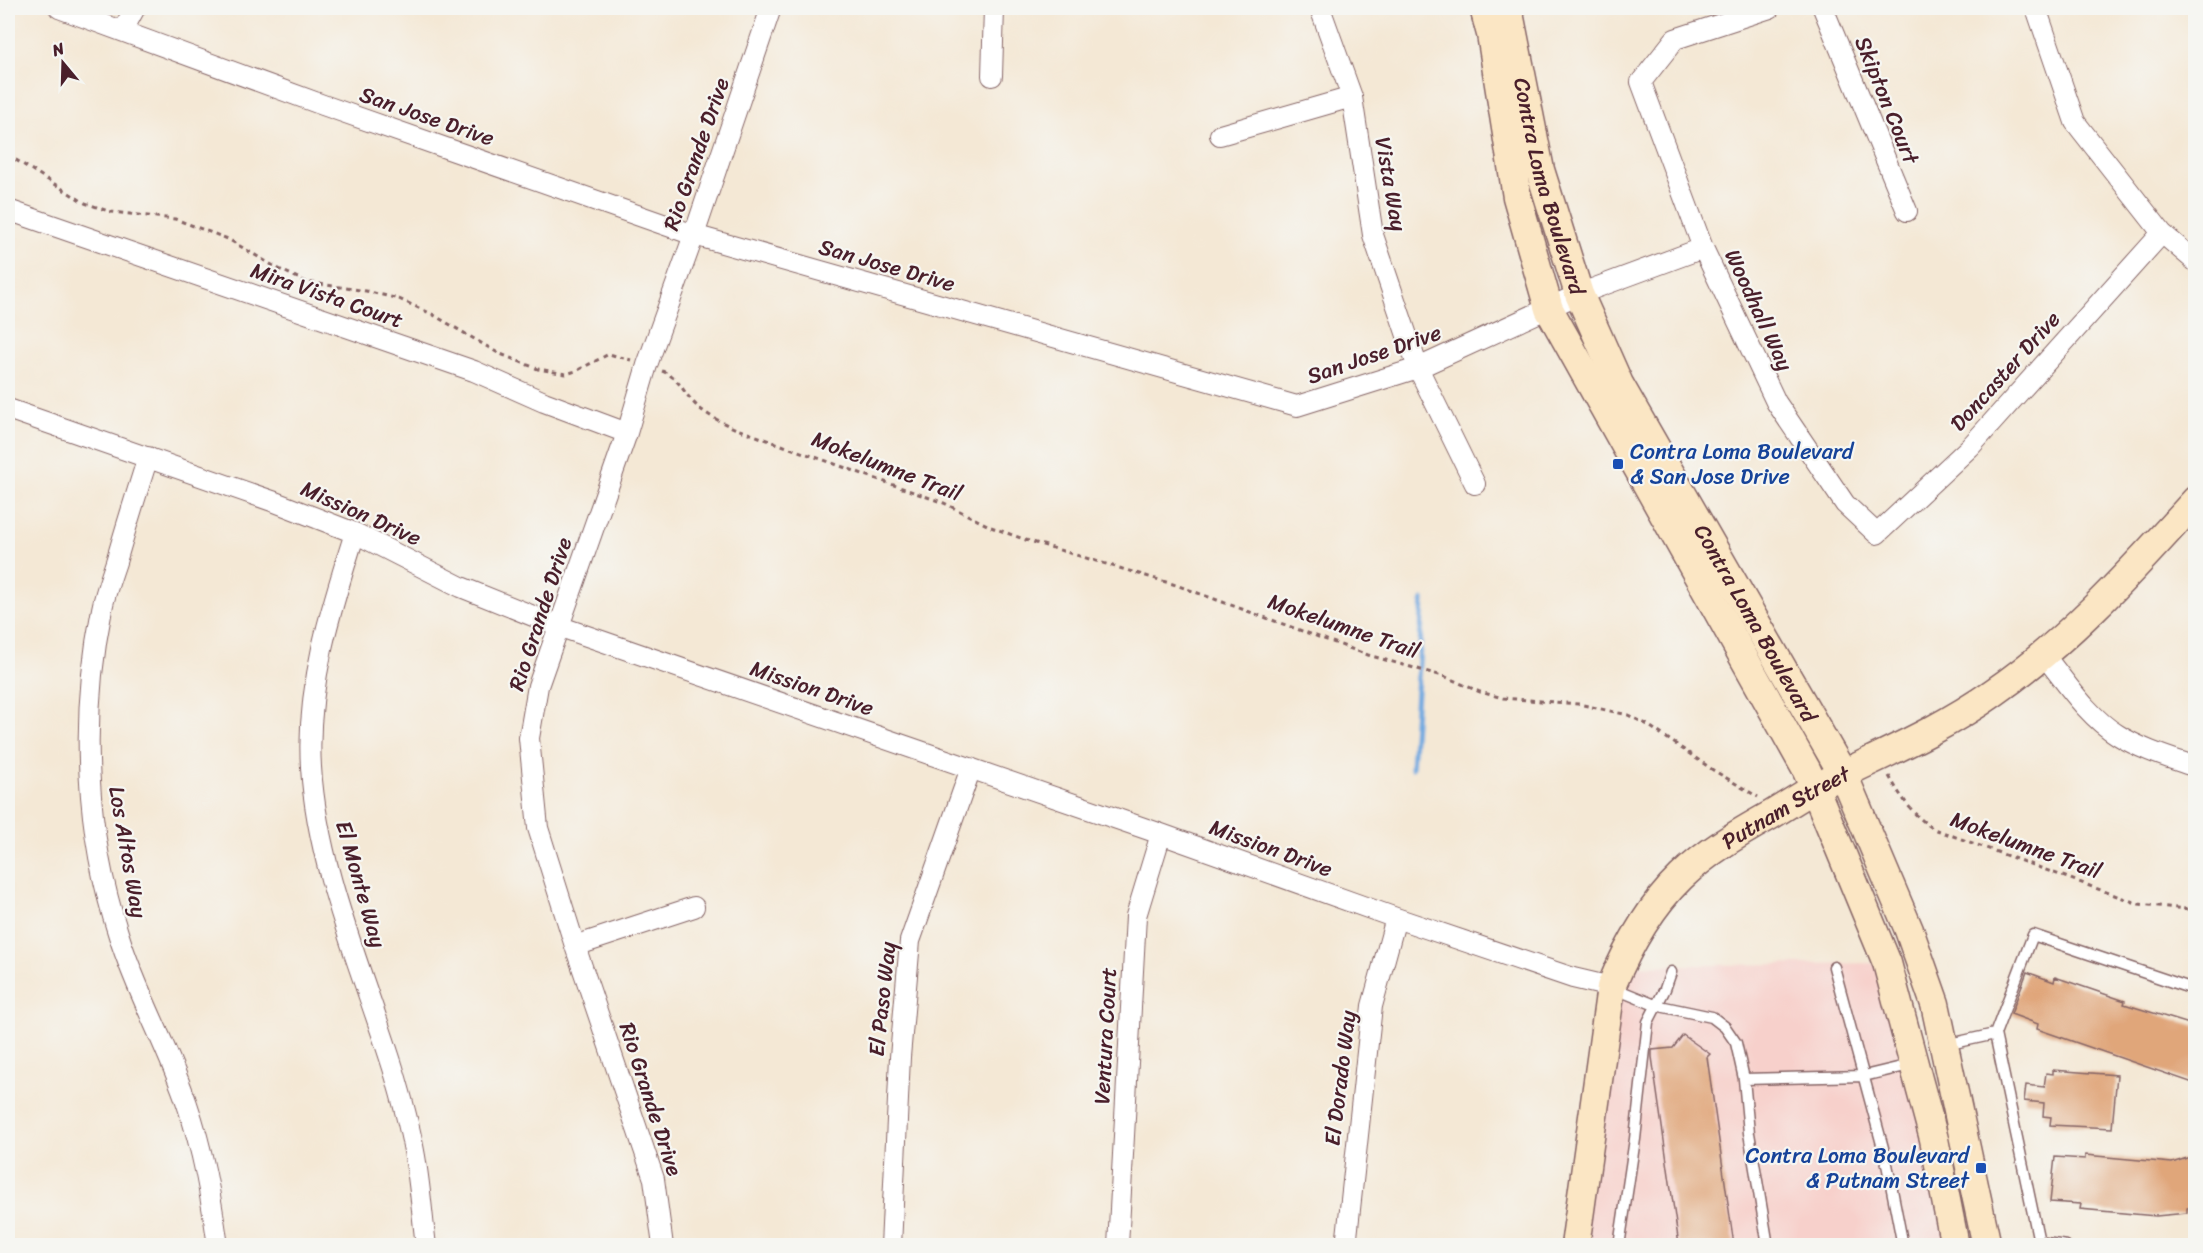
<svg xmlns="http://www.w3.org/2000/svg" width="2203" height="1253" viewBox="0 0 2203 1253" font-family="Sriracha,sans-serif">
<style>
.built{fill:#f7d0cb}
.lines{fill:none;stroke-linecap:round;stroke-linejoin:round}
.stream{stroke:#71a9e0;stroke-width:5}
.building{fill:#e0a67a}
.lane-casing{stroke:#866566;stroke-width:13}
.street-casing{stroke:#866566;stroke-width:22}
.secondary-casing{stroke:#866566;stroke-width:31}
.path{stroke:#866566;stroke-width:3;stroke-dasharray:4.5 4.5;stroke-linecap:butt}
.lane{stroke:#fff;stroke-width:10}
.street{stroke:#fff;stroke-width:20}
.secondary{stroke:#fbe6c4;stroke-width:28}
.transit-dot{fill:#1a4fb4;stroke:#f6f6f2;stroke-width:2}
.labels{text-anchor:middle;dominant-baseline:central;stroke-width:4.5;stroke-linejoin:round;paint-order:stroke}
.street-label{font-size:22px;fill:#4a1f2b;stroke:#f6f6f2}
.transit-label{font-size:22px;fill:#164399;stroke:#f6f6f2;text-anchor:start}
</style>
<rect width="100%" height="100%" fill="#f6f6f2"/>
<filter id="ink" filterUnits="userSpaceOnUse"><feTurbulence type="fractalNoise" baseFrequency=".0167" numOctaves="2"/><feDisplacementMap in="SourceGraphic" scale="12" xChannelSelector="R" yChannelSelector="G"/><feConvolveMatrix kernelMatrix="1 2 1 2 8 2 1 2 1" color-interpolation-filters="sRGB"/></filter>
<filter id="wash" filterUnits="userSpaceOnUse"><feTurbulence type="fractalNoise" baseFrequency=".008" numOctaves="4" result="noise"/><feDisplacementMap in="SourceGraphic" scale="24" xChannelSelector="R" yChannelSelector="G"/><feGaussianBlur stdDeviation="1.35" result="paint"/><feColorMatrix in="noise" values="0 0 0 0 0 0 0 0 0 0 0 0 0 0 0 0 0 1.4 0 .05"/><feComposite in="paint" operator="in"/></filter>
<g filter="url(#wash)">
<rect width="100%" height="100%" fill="#f4e8d5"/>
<path class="built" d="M1887,963L1955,1245L1575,1246L1620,966Z"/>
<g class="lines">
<path class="stream" d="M1412,768L1423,600"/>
</g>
<g id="blocks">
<path class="building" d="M2027,972L2054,982L2055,977L2125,1001L2124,1004L2196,1026V1084L2037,1029L2038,1024L2011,1014Z
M1683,1035L1710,1054L1707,1057L1734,1245H1679L1652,1057V1050L1673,1048Z
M2053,1070L2117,1075L2112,1128L2050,1125L2051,1117L2043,1116L2044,1103L2024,1101L2026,1085L2044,1087L2046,1073L2053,1074Z
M2085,1155L2172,1163L2196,1155V1206L2187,1208V1213L2156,1216L2080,1209L2081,1204L2050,1202L2055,1157L2085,1159Z"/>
</g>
</g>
<g filter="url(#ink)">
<use href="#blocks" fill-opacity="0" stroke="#866566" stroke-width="1.5"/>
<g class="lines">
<defs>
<path id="lane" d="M1834,967L1886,1159L1903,1246
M1611,987L1655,1005L1712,1017L1725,1027L1736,1043L1744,1079L1749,1133L1768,1246
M1945,1045L1995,1034
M1744,1079L1864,1076L1914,1064
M2039,1242L1995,1034L2033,935L2196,990
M1619,1246L1635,1139L1648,1022L1665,989L1671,972
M2024,1246L2039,1242L2066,1246"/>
<path id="street" d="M59,8L323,105L694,235L1297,406L1418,368L1579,294L1703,248
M1320,8L1352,97L1373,235L1418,368L1475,484
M1770,8L1675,39L1641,82L1703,248L1776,402L1845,504L1877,534L1970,447L2162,233
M1823,8L1907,211
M2036,8L2075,122L2162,233L2196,262
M123,30L135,8
M992,76L994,8
M1220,135L1352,97
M8,210L474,371L544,402L627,433
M8,409L275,502L355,533L461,587L558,626L1161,834L1396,918L1573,978L1611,987
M148,457C137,492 126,527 116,562C111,577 105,593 102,609C80,717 85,832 119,936C137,994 168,1047 187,1104C203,1150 211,1197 218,1246
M355,533C331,608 306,686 311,767C317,868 363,972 393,1068C401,1095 409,1124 414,1151C420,1182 422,1214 426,1246
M2043,654C2065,681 2087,716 2118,735C2142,750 2170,758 2196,767
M575,946L694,907
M663,1246L654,1179L575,946L538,828L529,738L538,686L627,433L647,365L694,235L771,8
M891,1246L900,1057L910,941L971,768
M1118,1246L1136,916L1161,834
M1346,1246L1372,1006L1396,918"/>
<g id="secondary">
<path d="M1484,8L1491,34L1517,197L1549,309L1806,769L1815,789L1887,963L1934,1139L1955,1246"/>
<path id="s1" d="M1508,8L1540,170L1579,294L1619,384L1843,774L1909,930L1935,1004L1987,1246"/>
<path id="s2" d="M1575,1246L1611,987C1628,946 1649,908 1681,877C1708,851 1739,833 1771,815C1786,806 1801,796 1817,787C1876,757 1938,732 1993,693C2070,640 2133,569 2196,500"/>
</g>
</defs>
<use href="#lane" class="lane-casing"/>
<use href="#street" class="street-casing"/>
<use href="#secondary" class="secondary-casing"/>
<path class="path" d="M8,155L85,203L111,212L175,219L228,239L277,268L306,282L366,291L399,299L432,314L498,353L538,369L566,374L576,371L609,354L631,360
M662,371C678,377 682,390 693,402C704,414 719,421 734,428L944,503L991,527L1026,540L1176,585L1368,655L1446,677L1480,692L1503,698L1579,704L1628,715L1648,725L1713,770L1758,797
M1889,776C1901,797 1913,816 1934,829L2139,904L2196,910
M1924,1246L1932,1243"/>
<use href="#lane" class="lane"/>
<use href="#street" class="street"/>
<use href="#secondary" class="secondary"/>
</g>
</g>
<g class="transit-dot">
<rect x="1612" y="458" width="12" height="12" rx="3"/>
<rect x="1975" y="1162" width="12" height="12" rx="3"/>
</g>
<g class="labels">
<g class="street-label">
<text transform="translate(1887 100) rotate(68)">Skipton Court</text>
<text transform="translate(427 116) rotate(19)">San Jose Drive</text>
<text transform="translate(696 154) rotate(-71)">Rio Grande Drive</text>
<text transform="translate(1391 184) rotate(80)">Vista Way</text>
<text stroke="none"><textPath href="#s1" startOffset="183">Contra Loma Boulevard</textPath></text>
<text transform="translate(887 265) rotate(16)">San Jose Drive</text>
<text transform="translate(327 295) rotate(19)">Mira Vista Court</text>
<text transform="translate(1759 310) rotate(65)">Woodhall Way</text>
<text transform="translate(1374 354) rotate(-19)">San Jose Drive</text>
<text transform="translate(2005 371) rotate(-48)">Doncaster Drive</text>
<text transform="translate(887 466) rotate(21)">Mokelumne Trail</text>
<text transform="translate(361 513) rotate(24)">Mission Drive</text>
<text transform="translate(540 614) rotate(-72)">Rio Grande Drive</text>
<text stroke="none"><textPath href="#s1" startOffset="669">Contra Loma Boulevard</textPath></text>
<text transform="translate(1344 626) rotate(19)">Mokelumne Trail</text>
<text transform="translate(812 688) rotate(19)">Mission Drive</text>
<text stroke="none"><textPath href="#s2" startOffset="519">Putnam Street</textPath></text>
<text transform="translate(2026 845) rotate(20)">Mokelumne Trail</text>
<text transform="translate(1271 848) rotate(20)">Mission Drive</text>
<text transform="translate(128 852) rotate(80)">Los Altos Way</text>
<text transform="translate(361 884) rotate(74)">El Monte Way</text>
<text transform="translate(882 999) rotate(-84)">El Paso Way</text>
<text transform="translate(1105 1036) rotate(-87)">Ventura Court</text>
<text transform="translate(1340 1078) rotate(-83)">El Dorado Way</text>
<text transform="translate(651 1099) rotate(72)">Rio Grande Drive</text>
</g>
<g class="transit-label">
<text x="1630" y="451">Contra Loma Boulevard<tspan x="1630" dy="25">&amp; San Jose Drive</tspan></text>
<text x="1969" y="1155" text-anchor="end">Contra Loma Boulevard<tspan x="1969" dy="25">&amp; Putnam Street</tspan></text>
</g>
</g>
<rect width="2203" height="1253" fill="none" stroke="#f6f6f2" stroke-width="30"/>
<g transform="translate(63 63) rotate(341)" stroke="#f6f6f2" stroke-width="4.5" paint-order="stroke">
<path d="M0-4.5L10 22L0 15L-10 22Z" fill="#4a1f2b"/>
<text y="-9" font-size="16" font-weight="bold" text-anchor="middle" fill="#4a1f2b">N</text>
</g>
</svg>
